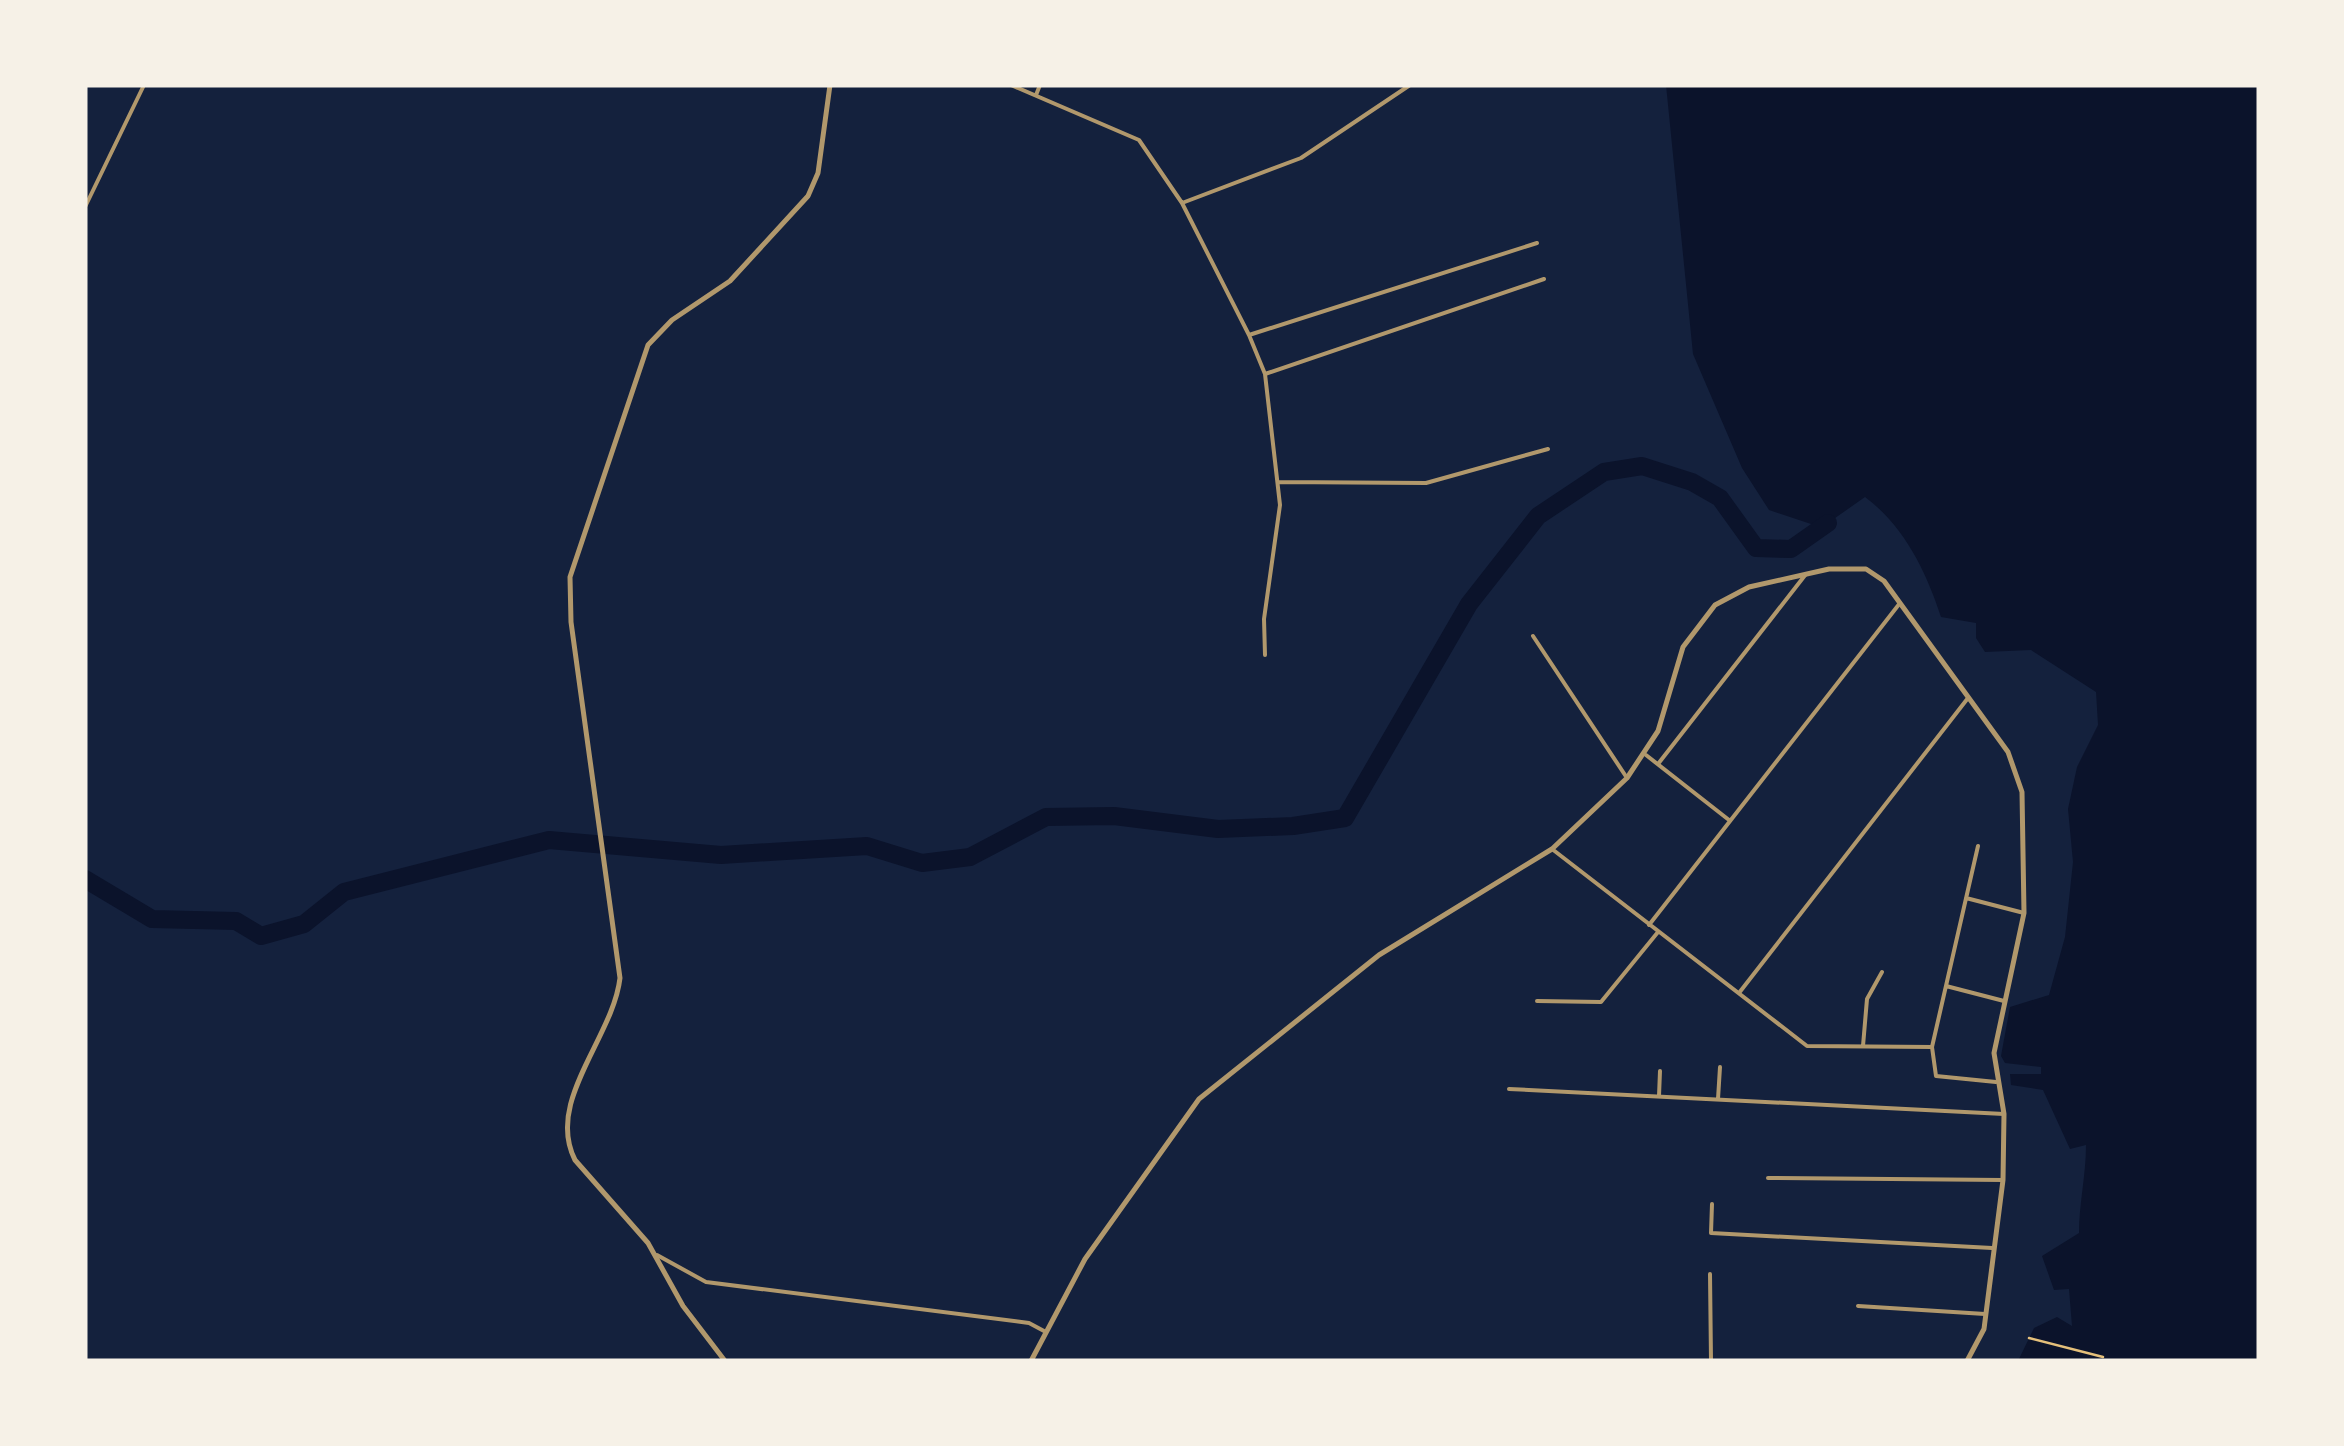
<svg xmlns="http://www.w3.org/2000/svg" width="2344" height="1446" viewBox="0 0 2344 1446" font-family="'Alegreya Sans',sans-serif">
	<rect width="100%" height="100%" fill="#14213d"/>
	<path fill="#0b132b" d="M1666 85H2259V1361H2018L2034 1328 2057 1317 2072 1326 2069 1289 2054 1290 2042 1256 2079 1233C2079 1203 2086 1176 2086 1145L2070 1149 2043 1090 2011 1085 2010 1074H2041V1067L2005 1063 2001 1056 2010 1007 2049 995 2065 937 2073 862 2068 809 2077 767 2098 725 2096 692 2031 650 1985 652 1976 638V623L1941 617C1926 571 1904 526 1865 497L1828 523 1814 525 1769 510 1742 468 1693 354Z"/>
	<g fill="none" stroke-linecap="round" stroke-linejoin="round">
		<path stroke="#0b132b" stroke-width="18" d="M85 879 152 919 236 921 261 936 304 924 344 892 549 840 721 855 867 846 922 863 970 857 1046 817 1114 816 1218 829 1293 826 1345 818 1469 604 1538 516 1604 472 1642 466 1692 482 1720 498 1756 548 1791 549 1828 523"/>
		<path stroke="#e5c07b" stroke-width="2.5" d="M2029 1338 2103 1357"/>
		<path stroke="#b1986c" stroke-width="4" d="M1011 85 1139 140 1182 203 1249 335 1265 374 1280 505 1264 619 1265 655
			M1036 95 1040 85
			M1182 203 1301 158 1410 85
			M85 207 144 85
			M1249 335 1537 243
			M1265 374 1544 279
			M1278 482 1426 483 1548 449
			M1533 636 1627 778
			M1646 755 1729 820
			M1658 764 1806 574
			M1978 846 1932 1047 1936 1076 1996 1082
			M1552 849 1807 1046 1932 1047
			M1966 898 2024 913
			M1649 925 1900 603
			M1946 986 2004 1001
			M1739 993 1968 698
			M1537 1001 1601 1002 1658 932
			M1863 1046 1867 999 1882 972
			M1509 1089 2004 1114
			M1659 1096 1660 1071
			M1718 1099 1720 1067
			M1768 1178 2003 1180
			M1712 1204 1711 1233 1992 1248
			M657 1255 706 1282 1029 1323 1044 1331
			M1710 1274 1711 1361
			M1858 1306 1985 1314"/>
		<path stroke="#b1986c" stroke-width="5" d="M725 1361 683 1306 648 1243 575 1160C545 1101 613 1038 620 978L571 622 570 577 648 345 672 320 730 281 808 196 818 173 830 85
			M1031 1361 1085 1259 1199 1099 1379 955 1552 849 1627 778 1658 731 1683 647 1715 605 1749 587 1829 569H1866L1884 581 2008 752 2022 792 2024 913 1994 1053 2004 1114 2003 1180 1984 1329 1967 1361"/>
	</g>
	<rect width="2344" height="1446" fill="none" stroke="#f6f1e7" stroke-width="175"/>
</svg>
